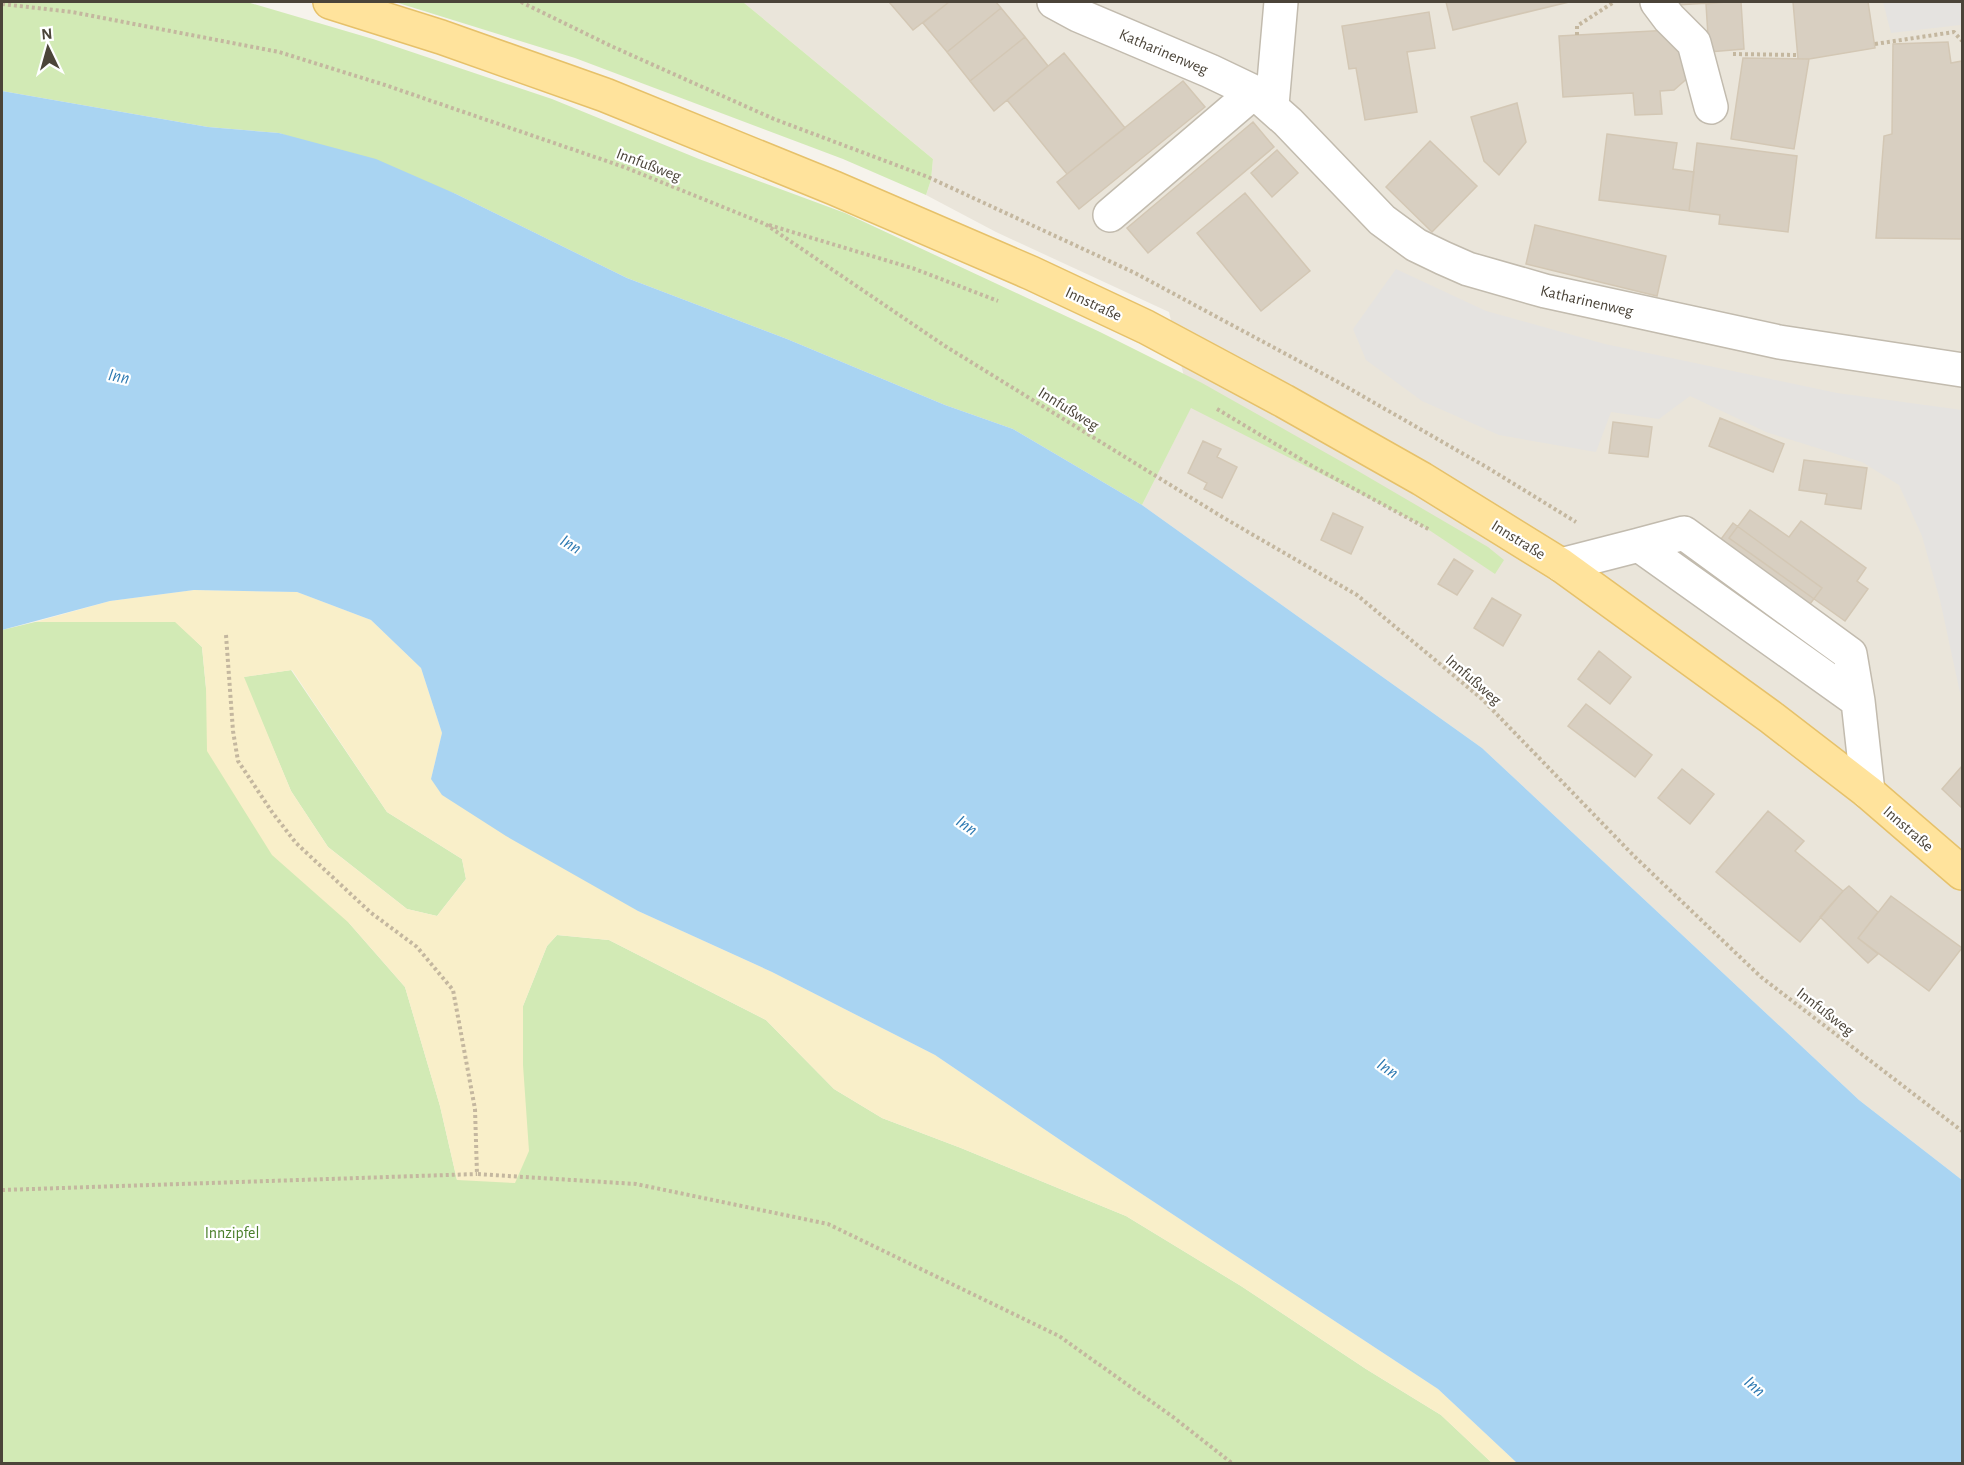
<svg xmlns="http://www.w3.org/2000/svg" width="1964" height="1465" viewBox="0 0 1964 1465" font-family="'Alegreya Sans',sans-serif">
	<rect width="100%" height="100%" fill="#f6f3ec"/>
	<path fill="#eae5da" d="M743 2H1962V1180L1859 1100 1482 748 1142 505 1191 407 1169 312 996 232 926 195 931 180 933 159Z"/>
	<path fill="#d2eab5" d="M2 2H247L373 39 552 99 699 159 845 213 1100 332 1202 383 1358 471 1488 547 1504 560 1495 574 1420 524 1191 408 1142 505 1013 429 945 405 787 339 627 278 456 194 279 133 208 127 2 91Z
		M395 2H743L933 159 931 180 926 195 843 159 575 58Z
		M126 621 176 622 202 647 206 688 349 923 405 987 440 1106 457 1180 523 1065V1006L547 946 557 935 609 940 766 1020 834 1089 882 1118 961 1148 1126 1216 1241 1286 1366 1369 1441 1415 1492 1463H2V630L35 622Z
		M291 670 387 812 462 859 466 879 437 916 407 909 328 847 291 791 243 677Z"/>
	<path fill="#f9efc9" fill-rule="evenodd" d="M194 590 297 592 371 620 421 668 442 733 431 779 638 911 772 972 935 1055 1072 1148 1438 1389 1517 1463H1492L1441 1415 1366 1369 1241 1286 1126 1216 961 1148 882 1118 834 1089 766 1020 609 940 557 935 547 946 523 1006V1065L529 1151 515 1183 457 1180 440 1106 405 987 349 923 272 855 207 751 206 688 202 647 175 622H35L110 601ZM292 670 387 812 462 859 466 879 437 916 407 909 328 847 291 791 244 677Z"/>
	<path fill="#e5e3e0" d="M1883 2H1962V28L1960 25 1891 33Z
		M1396 269 1486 311 1605 344 1837 393 1962 410V702L1940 600 1922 536 1899 485 1862 462 1766 432 1690 396 1659 419 1611 412 1596 452 1499 435 1422 401 1366 360 1353 329Z"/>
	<path fill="#a9d4f2" d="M2 91 208 127 279 133 376 159 456 194 627 278 787 339 945 405 1013 429 1142 505 1482 748 1859 1100 1962 1180V1463H1517L1438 1389 1072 1148 935 1055 772 972 638 911 506 836 442 795 431 779 442 733 421 668 371 620 297 592 194 590 110 601 2 630Z"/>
	<path fill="#d8cfc1" stroke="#d3c7b4" stroke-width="1.5" d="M889 2H949L913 30Z
		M949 2H996L1001 8 947 52 923 23Z
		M1446 2H1569L1453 30Z
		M1677 2H1726L1677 5Z
		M1726 2H1741L1744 49 1709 52 1706 4Z
		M1793 2H1868L1875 48 1809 59H1798Z
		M1001 8 1025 37 970 81 947 52Z
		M1429 12 1435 48 1407 52 1417 112 1365 120 1356 68 1349 69 1342 26Z
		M1671 30 1691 75 1674 90 1660 91 1662 114 1635 115 1633 93 1563 97 1559 36Z
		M1025 37 1048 66 994 111 970 81Z
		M1948 42 1951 63 1962 61V239L1876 238 1884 136 1892 134 1893 44Z
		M1064 53 1125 128 1067 174 1007 100Z
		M1743 58 1809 59 1794 149 1731 139Z
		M1183 81 1205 107 1079 209 1057 182Z
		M1517 103 1526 142 1499 175 1484 161 1471 117Z
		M1253 122 1274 147 1148 253 1127 228Z
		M1607 134 1677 143 1673 169 1694 172 1689 211 1599 200Z
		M1430 141 1477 186 1432 232 1386 187Z
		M1697 143 1797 156 1788 232 1719 224 1720 215 1689 211Z
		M1277 150 1298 173 1272 197 1251 173Z
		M1245 193 1310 271 1261 311 1197 233Z
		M1535 225 1666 256 1657 296 1526 264Z
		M1720 418 1784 444 1773 472 1709 446Z
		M1613 422 1652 427 1648 457 1609 453Z
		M1203 441 1221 449 1217 457 1237 467 1222 498 1204 489 1207 483 1188 473Z
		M1804 460 1867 468 1861 509 1825 504 1827 494 1799 490Z
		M1750 510 1789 537 1801 521 1866 568 1857 581 1868 589 1845 621 1729 538Z
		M1333 513 1363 527 1351 554 1321 540Z
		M1733 523 1822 588 1772 655 1683 590Z
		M1454 559 1473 571 1457 595 1438 584Z
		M1492 598 1521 615 1503 646 1474 628Z
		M1599 651 1631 677 1610 704 1578 679Z
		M1586 704 1652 755 1635 777 1568 726Z
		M1962 766V808L1942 789Z
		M1682 769 1714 794 1690 824 1658 798Z
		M1768 811 1804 841 1795 851 1843 891 1800 942 1716 872Z
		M1849 886 1878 912 1858 938 1878 954 1868 963 1820 917 1843 891Z
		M1891 896 1962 948 1929 991 1858 938Z"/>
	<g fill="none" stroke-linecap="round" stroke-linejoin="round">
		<defs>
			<path id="minor" d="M1054 2 1078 15 1210 71 1254 92 1288 122 1382 220 1416 245 1443 258 1468 269 1545 291 1779 342 1962 370
				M1657 2 1669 18 1694 43 1711 107
				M1272 105 1281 2
				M1110 215 1254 92
				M1639 545 1684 533 1850 654 1858 701
				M1561 565 1639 545 1858 701 1868 792"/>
			<path id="major" d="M330 2 441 37 605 95 834 188 1031 273 1146 327 1284 401 1422 479 1561 565 1772 718 1868 792 1962 873"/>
		</defs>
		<use href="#minor" stroke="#c2bbae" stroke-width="36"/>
		<use href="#major" stroke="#e6c16a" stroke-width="36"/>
		<path stroke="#c4b79f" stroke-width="4" stroke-dasharray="3 3" stroke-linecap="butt" d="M521 2 611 46 774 119 928 177 1135 273 1338 382 1488 468 1576 522
			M2 4 72 12 279 52 385 85 624 167 765 224 945 346 1224 518 1357 595 1482 699 1634 856 1761 977 1962 1131
			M1577 35V26L1614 2
			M1875 44 1954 32 1962 41
			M1733 54 1798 55
			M769 225 915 269 998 301
			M1217 409 1314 467 1430 530
			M226 635 233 731 238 761 272 812 296 843 370 912 417 947 453 990 475 1109 477 1174 636 1184 828 1224 1059 1336 1173 1417 1233 1464
			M2 1190 477 1174"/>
		<use href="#minor" stroke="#fff" stroke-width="33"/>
		<use href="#major" stroke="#ffe39c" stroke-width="33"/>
	</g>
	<g text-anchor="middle" stroke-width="4.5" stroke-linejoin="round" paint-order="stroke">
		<g font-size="16" fill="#4b4439" stroke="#fff">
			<text transform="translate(1164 51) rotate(23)" y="6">Katharinenweg</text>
			<text transform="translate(649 164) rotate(21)" y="6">Innfußweg</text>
			<text transform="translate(1587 300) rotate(13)" y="6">Katharinenweg</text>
			<text transform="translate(1094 303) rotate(25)" y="6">Innstraße</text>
			<text transform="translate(1069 408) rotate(32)" y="6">Innfußweg</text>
			<text transform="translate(1519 539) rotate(32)" y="6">Innstraße</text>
			<text transform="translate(1474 679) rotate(41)" y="6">Innfußweg</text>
			<text transform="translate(1909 828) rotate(41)" y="6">Innstraße</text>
			<text transform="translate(1826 1011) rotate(38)" y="6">Innfußweg</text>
		</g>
		<g font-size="16" fill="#4a7f2a" stroke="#fff">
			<text x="232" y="1238">Innzipfel</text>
		</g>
		<g font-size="18" font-style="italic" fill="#2e7ab2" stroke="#fff">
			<text transform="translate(119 376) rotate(12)" y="6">Inn</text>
			<text transform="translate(571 544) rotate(31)" y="6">Inn</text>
			<text transform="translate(967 825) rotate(35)" y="6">Inn</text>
			<text transform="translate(1388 1068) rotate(35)" y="6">Inn</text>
			<text transform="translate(1755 1386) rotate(41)" y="6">Inn</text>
		</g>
	</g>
	<rect width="1964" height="1465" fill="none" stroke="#4b4439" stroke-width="6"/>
	<g transform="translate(48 48) rotate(355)" stroke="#ffffff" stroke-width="4.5" paint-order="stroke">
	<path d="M0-4.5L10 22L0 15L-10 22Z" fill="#4b4439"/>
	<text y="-9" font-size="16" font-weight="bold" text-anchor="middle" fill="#4b4439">N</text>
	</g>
</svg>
